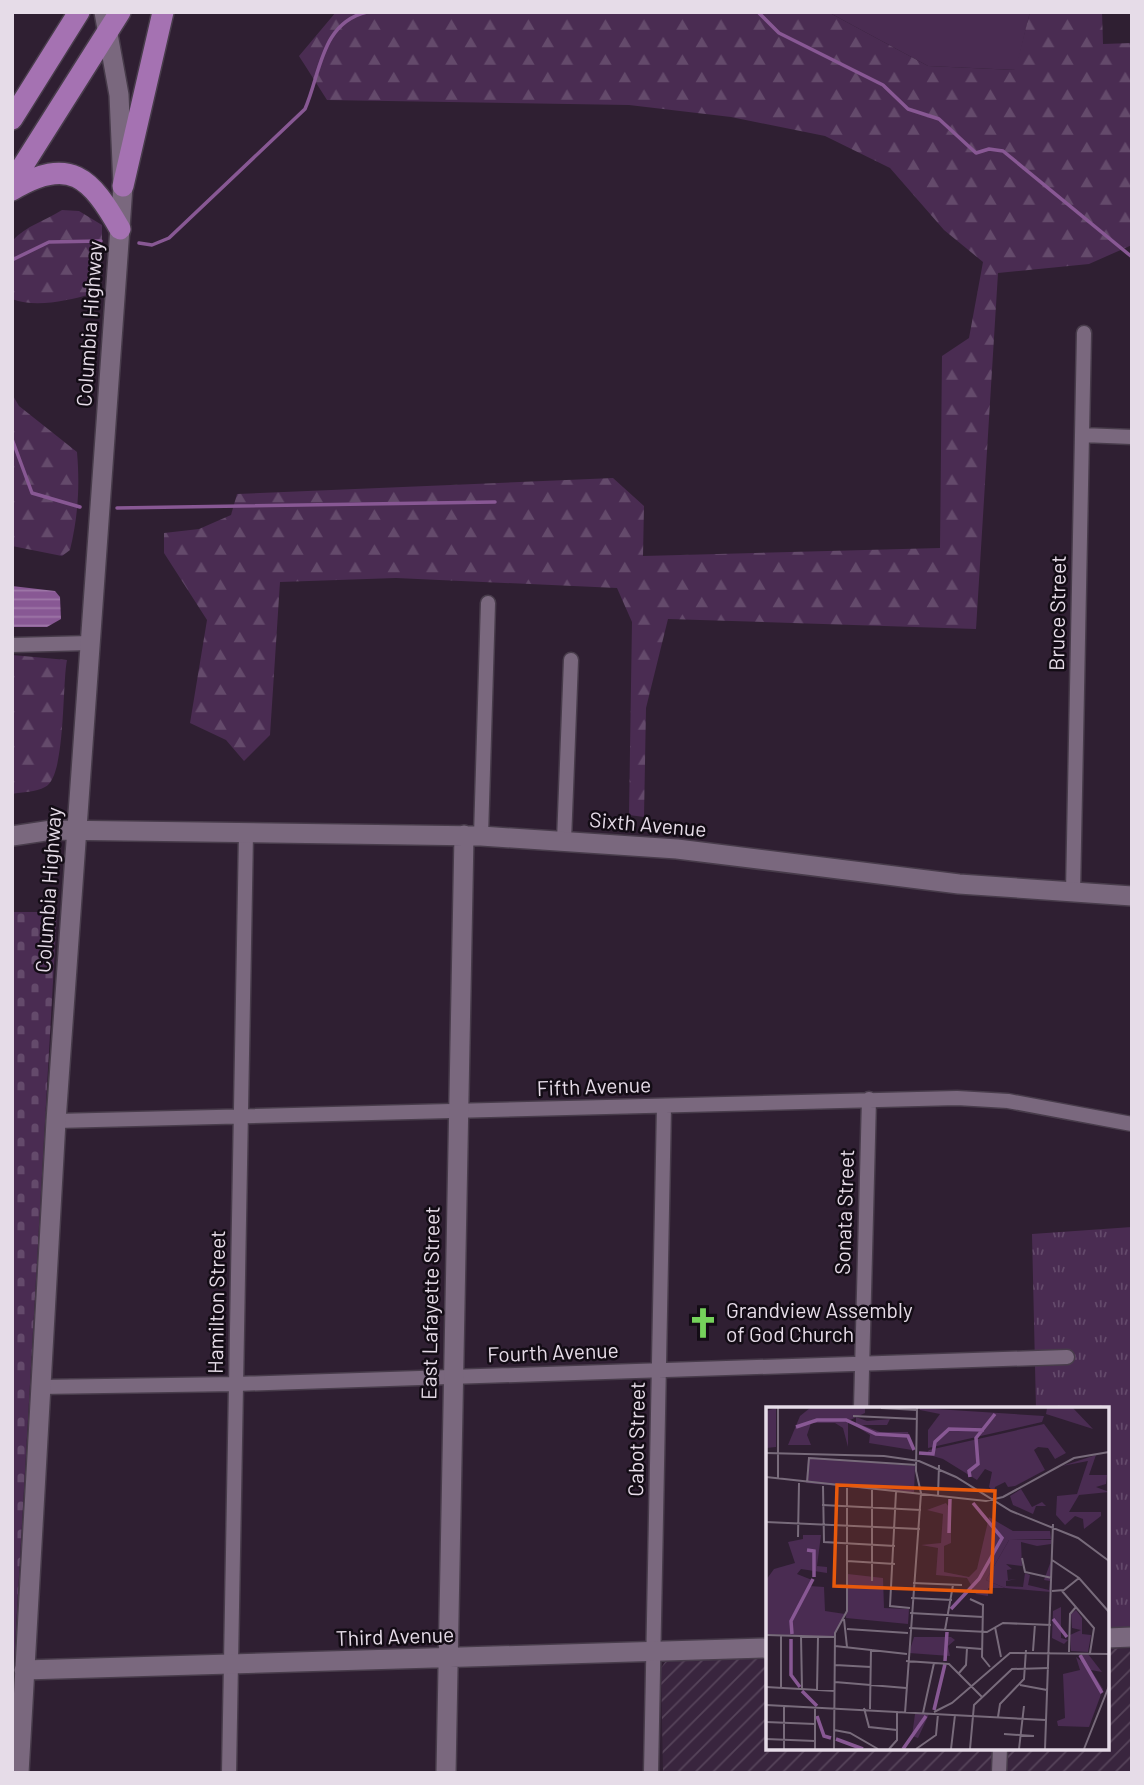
<svg xmlns="http://www.w3.org/2000/svg" width="1144" height="1785" viewBox="0 0 1144 1785" font-family="Barlow,sans-serif">
	<defs>
		<pattern id="industrial-furrows" width="10" height="10" patternUnits="userSpaceOnUse" patternTransform="scale(1.75)"><rect width="10" height="10" fill="#39253e"/><path d="M-1 1l2-2M0 10L10 0M9 11l2-2" fill="none" stroke="#56445a"/></pattern>
		<pattern id="forest-firs" width="22" height="20" patternUnits="userSpaceOnUse" patternTransform="scale(1.75)"><rect width="22" height="20" fill="#4a2c52"/><path d="M5 1l3.5 6h-7zM16 11l3.5 6h-7z" fill="#644a6b"/></pattern>
		<pattern id="cemetery-stones" width="16" height="16" patternUnits="userSpaceOnUse" patternTransform="scale(1.75)"><rect width="16" height="16" fill="#4a2c52"/><path d="M2 7V4a2 2 0 0 1 4 0v3zM10 15v-3a2 2 0 0 1 4 0v3z" fill="#644a6b"/></pattern>
		<pattern id="park-tufts" width="24" height="20" patternUnits="userSpaceOnUse" patternTransform="scale(1.75)"><rect width="24" height="20" fill="#4a2c52"/><path d="M3 7l-1-3M5 7V3M7 7l1-3M15 17l-1-3M17 17v-4M19 17l1-3" fill="none" stroke="#644a6b"/></pattern>
		<pattern id="water-rules" width="6" height="5" patternUnits="userSpaceOnUse" patternTransform="scale(1.75)"><rect width="6" height="5" fill="#885894"/><path d="M0 2.5h6" fill="none" stroke="#9e77a8"/></pattern>
	</defs>
	<rect width="100%" height="100%" fill="#2f1f32"/>
	<path fill="url(#industrial-furrows)" d="M1132 1648V1773H663L661 1668 667 1659 768 1657V1748H1107V1649Z"/>
	<path fill="#4a2c52" d="M828 12H1030L1016 70 928 66Z"/>
	<path fill="url(#forest-firs)" d="M336 12H828L928 66 1015 70 1030 12H1102L1103 44 1132 43V245L1089 264 998 273 976 629 668 619 646 708 644 817 629 815 632 622 617 588 396 578 280 582 270 735 244 761 226 740 190 723 207 620 164 553V533L199 529 231 515 237 494 613 478 644 506 643 556 940 548 942 356 969 338 983 262 944 230 890 168 825 136 731 117 629 105 327 100 299 56Z
		M62 210 79 211 102 225V262L91 294C67 301 35 308 12 299V241C27 225 45 221 62 210Z
		M12 394 19 406 77 452C80 486 78 517 70 550L62 556 12 546Z
		M12 655 67 660C62 684 66 778 45 787 36 792 22 792 12 794Z"/>
	<path fill="url(#cemetery-stones)" d="M12 912H57L12 1698Z"/>
	<path fill="url(#park-tufts)" d="M1132 1227V1629H1107V1409H1036L1032 1234Z"/>
	<path fill="url(#water-rules)" d="M12 586 55 591 60 597 61 619 47 627H12Z"/>
	<g fill="none" stroke-linecap="round" stroke-linejoin="round">
		<path stroke="#885894" stroke-width="3.5" d="M758 12 779 33 883 85 908 109 939 119 976 153 989 149 1003 151 1132 257
			M139 243 152 245 169 238 305 109C321 72 321 23 367 12
			M12 260 49 242 101 241
			M12 439 32 493 80 507
			M117 508 495 502"/>
		<defs>
			<path id="street" d="M1082 435 1132 437
				M12 645 90 643
				M481 836 488 603
				M564 841 571 660
				M1073 893 1084 333
				M56 1121 957 1098 1008 1101 1132 1124
				M39 1387 236 1384 1067 1357
				M861 1409 869 1099
				M229 1773 246 833
				M651 1773 664 1106
				M999 1773 1000 1748"/>
			<path id="secondary" d="M12 836 52 830 481 836 677 849 959 884 1132 896
				M1107 1638 1132 1637
				M24 1670 768 1648
				M19 1773 56 1121 123 186 119 95 104 12
				M446 1773 464 835"/>
			<path id="primary" d="M12 119 79 12
				M12 183 120 12
				M123 186 163 12
				M12 190C70 155 91 178 120 229"/>
		</defs>
		<use href="#street" stroke="#483c4b" stroke-width="17"/>
		<use href="#secondary" stroke="#483c4b" stroke-width="22"/>
		<use href="#primary" stroke="#483c4b" stroke-width="24"/>
		<use href="#street" stroke="#7a687e" stroke-width="14"/>
		<use href="#secondary" stroke="#7a687e" stroke-width="19"/>
		<use href="#primary" stroke="#a572b2" stroke-width="21"/>
	</g>
	<defs>
		<symbol id="church-bare" viewBox="-9 -9 18 18"><path d="M-1.2-6h2.4v3.5h3.3v2.4h-3.3V6h-2.4V-.1h-3.3v-2.4h3.3Z" fill="#75d25b" stroke="#130c15" stroke-width="2.5" paint-order="stroke"/></symbol>
	</defs>
	<g fill-rule="evenodd">
		<use href="#church-bare" x="681" y="1301" width="44" height="44"/>
	</g>
	<g text-anchor="middle" stroke-width="5" stroke-linejoin="round" paint-order="stroke">
		<g font-size="21" fill="#e6dce8" stroke="#130c15">
			<text transform="translate(90 324) rotate(-86)" y="7">Columbia Highway</text>
			<text transform="translate(1058 613) rotate(-89)" y="7">Bruce Street</text>
			<text transform="translate(648 825) rotate(5)" y="7">Sixth Avenue</text>
			<text transform="translate(49 890) rotate(-86)" y="7">Columbia Highway</text>
			<text transform="translate(594 1087) rotate(-2)" y="7">Fifth Avenue</text>
			<text transform="translate(845 1212) rotate(-88)" y="7">Sonata Street</text>
			<text transform="translate(217 1302) rotate(-89)" y="7">Hamilton Street</text>
			<text transform="translate(431 1303) rotate(-89)" y="7">East Lafayette Street</text>
			<text transform="translate(553 1353) rotate(-2)" y="7">Fourth Avenue</text>
			<text transform="translate(637 1439) rotate(-89)" y="7">Cabot Street</text>
			<text transform="translate(395 1637) rotate(-2)" y="7">Third Avenue</text>
		</g>
		<g font-size="21" fill="#e6dce8" stroke="#130c15" text-anchor="start">
			<text x="726" y="1318">Grandview Assembly<tspan x="726" dy="24">of God Church</tspan></text>
		</g>
	</g>
	<g transform="translate(766 1407)">
		<rect width="343" height="343" fill="#2f1f32"/>
		<path d="M243 133H286L285 137 271 139 255 135 256 159 240 157 246 162 241 163 242 173 251 172 240 174V179L257 180 259 166 264 168 262 178 283 183 284 174 278 173 285 154V185L239 181 220 173Z" fill="#4a2c52"/>
		<path d="M10 1V40L0 41V4ZM44 1H99V6L82 14V40L77 21 69 16H45L41 28 45 38H22L34 9ZM281 1H307L327 22 280 7ZM154 3V1L278 9 276 15 162 41V23L174 7ZM90 10 101 14 124 12 121 18H96L114 25H142L146 43 103 36 104 28 90 19ZM278 17 300 46 289 52 282 41 272 40 268 43 279 63 249 79 242 80 239 75 229 80 228 86 223 80 226 65 219 62 211 73 177 52 160 47 163 43ZM330 48 323 68H341L340 77 330 80 343 85 313 88 303 105H335V109L318 122 317 112 309 109 299 118 290 108 291 89 311 87 322 54 296 59ZM255 82 266 100 276 95 280 99H270L267 107 247 98 244 89ZM180 96 185 103V136L178 139V165L203 170 211 162 223 110 247 124H284L285 132 243 133 220 173 239 181H222V189L210 187 201 171 170 168 172 141 155 138 175 136 177 107 161 103ZM37 128H55L51 159 61 160V166L35 162 31 167 46 173 44 179 58 180 59 204 79 207 68 230 0 227V173L8 162 29 156 22 135 37 132ZM295 200V231L302 233 298 237 286 231 287 204ZM310 203 316 211V227L325 228 322 245 305 244 304 228 315 223 306 221 305 207ZM148 230H185L189 233 182 239 184 249 143 246ZM322 247 336 265 325 263 337 282 323 320 292 319 291 314 299 311 297 267 314 263 310 250 315 254 313 248Z" fill="#4a2c52"/>
		<path d="M42 50 149 59 148 86 40 76Z" fill="#4a2c52"/>
		<path d="M82 167 117 171 118 201 143 202 142 217 80 211ZM149 307H163L152 331 146 329Z" fill="#4a2c52"/>
		<path fill="none" stroke="#885894" stroke-width="3.5" d="M30 20 51 13H80L110 27 142 29 148 43M153 46 167 47 169 35 183 22 218 23M204 70 203 64 212 57 210 31 229 7M183 126 184 92M41 143 48 144V170M185 202 213 172 236 131 207 96M287 212 301 230M26 227 25 214 47 172M25 232V268L34 280M314 248 336 286M179 254 181 225M36 284 51 299M168 303 179 257M51 309 58 329 65 331M70 332 97 342M137 342 160 309"/>
		<path fill="none" stroke="#786b7b" stroke-width="2" d="M115 1 151 3M87 9 151 12M0 46 118 49 153 54 190 70 245 104 312 131 343 154M0 70 220 94 237 90 308 51 343 45M12 71V1M41 76 43 51 151 58M57 79 58 135 129 139M130 85 124 199 144 201M172 89 173 58M56 98 155 103M0 115 154 122M32 130 33 76M256 151 259 165 286 171M286 153 313 171 343 205M81 154 129 157M106 174V83M147 176 196 178M286 184 298 183 313 171M296 184 328 221 324 246M145 191 186 193M204 192 217 198 216 250 224 260M144 206 217 210M78 212 81 240M229 220 235 250M143 221 221 225 237 216 285 218M81 222 142 226M179 223 187 178M0 228 69 230M35 229 36 282M69 239 141 247M190 240 216 242M267 244 269 217M303 245 304 207 310 200M140 254 183 257 216 290M69 258 105 260M193 266 200 258 201 241M69 275 140 281M254 278 281 283M0 280 69 284M15 281V229M51 283 52 230M0 298 280 313M98 301 103 320 131 323M104 302 105 242M168 305 186 296 244 246 343 247M139 306 155 86 150 64 151 1M157 306 168 256M232 310 234 297 258 272 260 243M0 315 49 317M68 323 84 326 112 342M238 327 268 329M0 332 49 334M18 342V299M49 342V300M68 342 69 226 81 204V81M123 342 131 333V304M150 342 170 328 172 307M185 342 189 308M204 342 208 298 246 262 283 261M253 342 258 299M279 342 287 117M318 342 343 279"/>
		<path fill="#e8590c" fill-opacity="0.15" stroke="#e8590c" stroke-width="3.5" d="M71 78 229 84 225 185 68 179Z"/>
		<rect width="343" height="343" fill="none" stroke="#e6dce8" stroke-width="3.5"/>
	</g>
	<rect width="1144" height="1785" fill="none" stroke="#e6dce8" stroke-width="28"/>
</svg>
